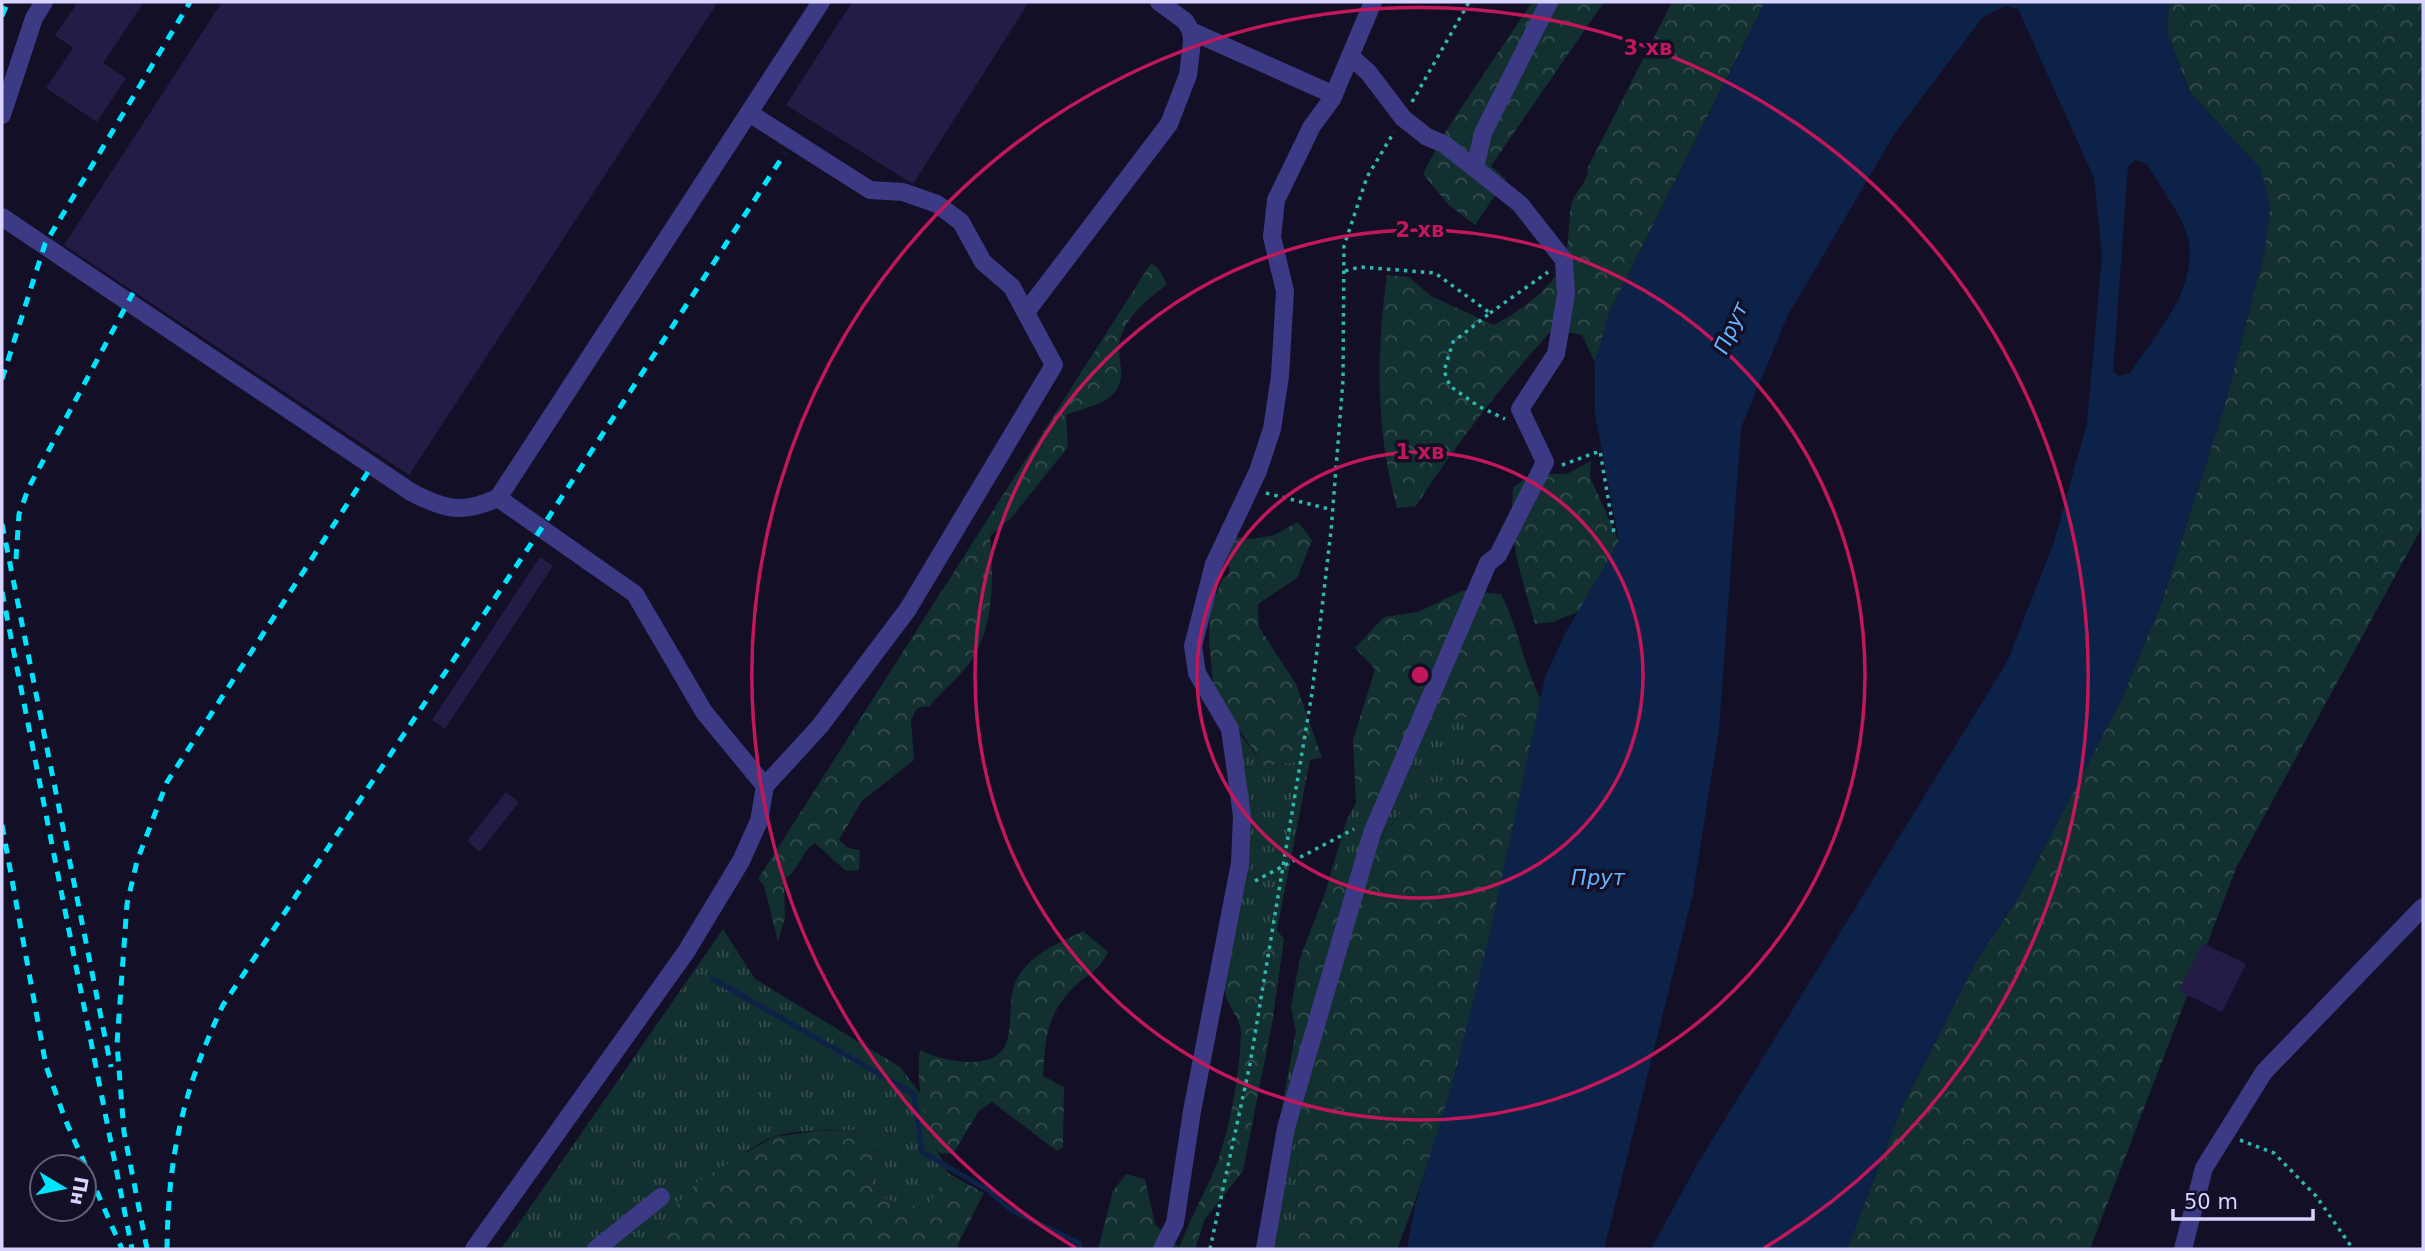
<svg xmlns="http://www.w3.org/2000/svg" width="2425" height="1251" viewBox="0 0 2425 1251" font-family="'DejaVu Sans',sans-serif">
	<defs>
		<pattern id="grass-tufts" width="24" height="20" patternUnits="userSpaceOnUse" patternTransform="scale(1.75)"><rect width="24" height="20" fill="#12302f"/><path d="M3 7l-1-3M5 7V3M7 7l1-3M15 17l-1-3M17 17v-4M19 17l1-3" fill="none" stroke="#344d4e"/></pattern>
		<pattern id="forest-crowns" width="20" height="18" patternUnits="userSpaceOnUse" patternTransform="scale(1.75)"><rect width="20" height="18" fill="#12302f"/><path d="M2 6a3 3 0 1 1 6 0M12 15a3 3 0 1 1 6 0" fill="none" stroke="#344d4e"/></pattern>
	</defs>
	<rect width="100%" height="100%" fill="#130f26"/>
	<path fill="url(#grass-tufts)" d="M1476 713 1467 763 1406 806 1371 850 1324 896 1347 819 1356 803 1388 799 1417 733Z
		M1240 734 1264 766 1310 760 1277 930 1284 939 1244 958 1224 973 1243 770Z
		M723 929 755 979 900 1067 922 1096 928 1131 948 1173 927 1208 887 1200 872 1184 875 1144 866 1130C837 1131 804 1128 775 1136 748 1144 684 1204 659 1225L658 1249H501Z
		M1296 1031 1305 1077 1296 1155 1299 1249H1256Z"/>
	<path fill="url(#forest-crowns)" d="M1532 2H1604L1491 166 1506 179 1475 225 1448 204 1423 174 1445 132Z
		M1672 2H1765L1610 311 1595 363 1582 335 1553 329C1502 385 1457 442 1416 506L1397 508C1376 434 1376 351 1387 275L1409 277 1431 296 1494 325C1520 310 1554 289 1564 259 1570 243 1568 223 1571 206 1574 190 1588 185 1588 167Z
		M2169 2H2423V525L2237 866 2090 1249H1847L1900 1111 1976 962 2019 896 2121 700 2162 601 2224 407 2264 253 2270 207 2260 169 2190 93 2167 33Z
		M1151 263 1158 268 1167 284C1147 300 1119 321 1119 349 1119 363 1126 379 1115 392 1103 406 1082 408 1066 415L1068 447 1012 517 990 536C994 574 994 624 973 658 962 676 943 689 930 706L917 708 911 720 914 760 862 801 839 840 848 848 860 850 859 870 846 871 815 843C804 848 798 871 784 880L785 917 778 942 764 886 758 879Z
		M1591 461 1590 477 1619 541 1580 611 1553 622 1535 624C1520 572 1509 544 1513 488L1531 474H1567Z
		M1298 522 1312 540 1297 578 1258 604 1259 627 1296 684 1322 758 1264 766 1214 693 1209 641 1210 609 1223 578 1230 573 1225 549 1232 537 1252 539 1274 535Z
		M1462 591 1501 594C1519 630 1523 664 1541 700 1500 884 1467 1073 1397 1249H1299L1296 1155 1305 1077 1291 1007 1300 958 1324 896 1371 850 1406 806 1467 763 1475 714 1417 733 1388 799 1356 803 1353 740 1375 669 1355 648 1384 617 1418 612Z
		M1083 931 1108 952C1098 974 1085 974 1071 990 1045 1019 1046 1039 1043 1076L1064 1087 1063 1147 1057 1151 992 1102 979 1111 953 1154 940 1153C924 1134 915 1075 920 1050 941 1061 998 1074 1007 1041 1013 1021 1007 995 1018 977 1033 952 1058 944 1083 931Z
		M1284 939 1273 1018 1243 1171 1205 1219 1195 1249H1098L1113 1191 1126 1174 1145 1179 1155 1224 1179 1248C1188 1224 1199 1203 1210 1180 1228 1142 1240 1075 1241 1033 1241 1014 1219 1001 1224 973L1244 958Z
		M867 1130 875 1144 872 1184 887 1200 927 1208 948 1173 984 1193 957 1246 960 1249H658L659 1225 697 1182 773 1137 815 1131Z"/>
	<path fill="#0c2248" fill-rule="evenodd" d="M1765 2H2169L2167 33 2190 93 2261 169 2270 207 2264 253 2224 407 2162 601 2121 700 2019 896 1976 962 1900 1111 1847 1249H1651L1698 1163 2007 662 2054 542 2087 423 2102 256 2094 178 2018 9 2005 6 1983 17 1895 133 1787 317 1741 428 1719 729 1693 893 1604 1249H1407L1415 1205 1455 1074 1489 938 1545 677 1565 634 1619 541 1595 414V363L1610 311ZM2136 160 2147 164C2158 184 2173 203 2183 224 2208 278 2158 331 2130 373L2119 376 2113 372 2128 166Z"/>
	<g fill="none" stroke-linecap="round" stroke-linejoin="round">
		<path stroke="#0c2248" stroke-width="5" d="M713 979 914 1094 922 1152 988 1190 1009 1209 1079 1243 1080 1249"/>
	</g>
	<path fill="#241b47" d="M78 2H144L103 63 126 78 97 122 46 88 73 48 55 35Z
		M222 2H718L409 475 64 245Z
		M852 2H1029L913 184 786 105Z
		M540 557 553 566 445 729 432 720Z
		M506 792 519 802 480 852 467 841Z
		M2203 943 2246 964 2222 1012 2179 991Z"/>
	<g fill="none" stroke-linecap="round" stroke-linejoin="round">
		<path stroke="#2fb8b0" stroke-width="3.5" stroke-dasharray="3.5 5" stroke-linecap="butt" d="M1412 102 1469 2
			M1345 271 1360 267 1435 273 1490 313 1453 342 1444 371 1450 386 1478 406 1505 419
			M1490 313 1548 272
			M1562 465 1600 451 1614 533
			M1266 493 1333 510
			M1255 881 1354 829
			M2240 1140 2274 1153 2316 1196 2353 1249
			M1210 1249 1250 1064 1312 693 1331 531 1343 380 1344 246 1367 177 1394 132"/>
		<path stroke="#3d3a85" stroke-width="18" d="M1191 31 1334 95
			M2 115 34 18 44 2
			M1475 168 1483 133 1549 2
			M2 217 411 492C445 510 462 514 498 498L821 2
			M1026 312 1169 124 1188 75 1192 42 1191 31 1185 21 1159 2
			M498 498 635 594 704 712 765 786
			M474 1249 686 952 741 861 759 821 765 786 820 726 908 609 1054 365 1012 287 983 262 961 222 937 204 903 192 870 190 749 113
			M596 1249 661 1197
			M1162 1249 1175 1223 1192 1111 1240 863 1242 816 1230 729 1197 673 1193 646 1214 564 1258 471 1272 429 1280 376 1285 291 1272 237 1276 200 1312 126 1332 99 1373 2
			M1265 1249 1286 1128 1372 833 1488 563 1498 555 1545 462 1520 409 1556 354 1566 295 1564 260 1520 204 1444 144 1427 137 1403 118 1368 72 1351 57
			M2183 1249 2204 1168 2264 1072 2423 907"/>
		<path stroke="#00e5ff" stroke-width="5" stroke-dasharray="10 9" stroke-linecap="butt" d="M2 16 8 2
			M2 379 45 244 190 2
			M2 524 111 1067
			M16 559 19 514 29 487 133 293
			M2 592 132 1249
			M2 825 46 1066 65 1119 122 1249
			M147 1249 124 1132 117 1044 127 904 137 861 167 782 368 472
			M167 1249C168 1156 183 1090 223 1005L541 529 785 153"/>
	</g>
	<g fill="none" stroke="#c2185b" stroke-width="3.5">
		<circle cx="1420" cy="675" r="223"/>
		<circle cx="1420" cy="675" r="445"/>
		<path d="M1076 1248A668 668 0 1 1 1764 1248"/>
	</g>
	<g text-anchor="middle" stroke-width="7" stroke-linejoin="round" paint-order="stroke">
		<g font-size="21" font-style="italic" fill="#62b6ff" stroke="#130f26">
			<text transform="translate(1731 328) rotate(-66)" y="7">Прут</text>
			<text x="1598" y="885">Прут</text>
		</g>
	</g>
	<circle cx="1420" cy="675" r="10" fill="#c2185b" stroke="#130f26" stroke-width="3.5"/>
	<g font-size="21" text-anchor="middle" font-weight="bold" fill="#c2185b" stroke="#130f26" stroke-width="7" stroke-linejoin="round" paint-order="stroke">
		<text x="1648" y="55">3 хв</text>
		<text x="1420" y="237">2 хв</text>
		<text x="1420" y="459">1 хв</text>
	</g>
	<rect width="2425" height="1251" fill="none" stroke="#d9d4ff" stroke-width="7"/>
	<g transform="translate(63 1188) rotate(100)"><circle r="33" fill="#130f26" stroke="#625e7d" stroke-width="2"/>
	<path d="M0-5L12 26L0 18L-12 26Z" fill="#00e5ff"/>
	<text y="-10" font-size="19" font-weight="bold" text-anchor="middle" fill="#d9d4ff">Пн</text>
	</g>
	<path d="M2173 1209v10h140v-10" fill="none" stroke="#d9d4ff" stroke-width="3.5"/>
	<text x="2184" y="1209" font-size="21" fill="#d9d4ff" stroke="#130f26" stroke-width="5" paint-order="stroke">50 m</text>
</svg>
